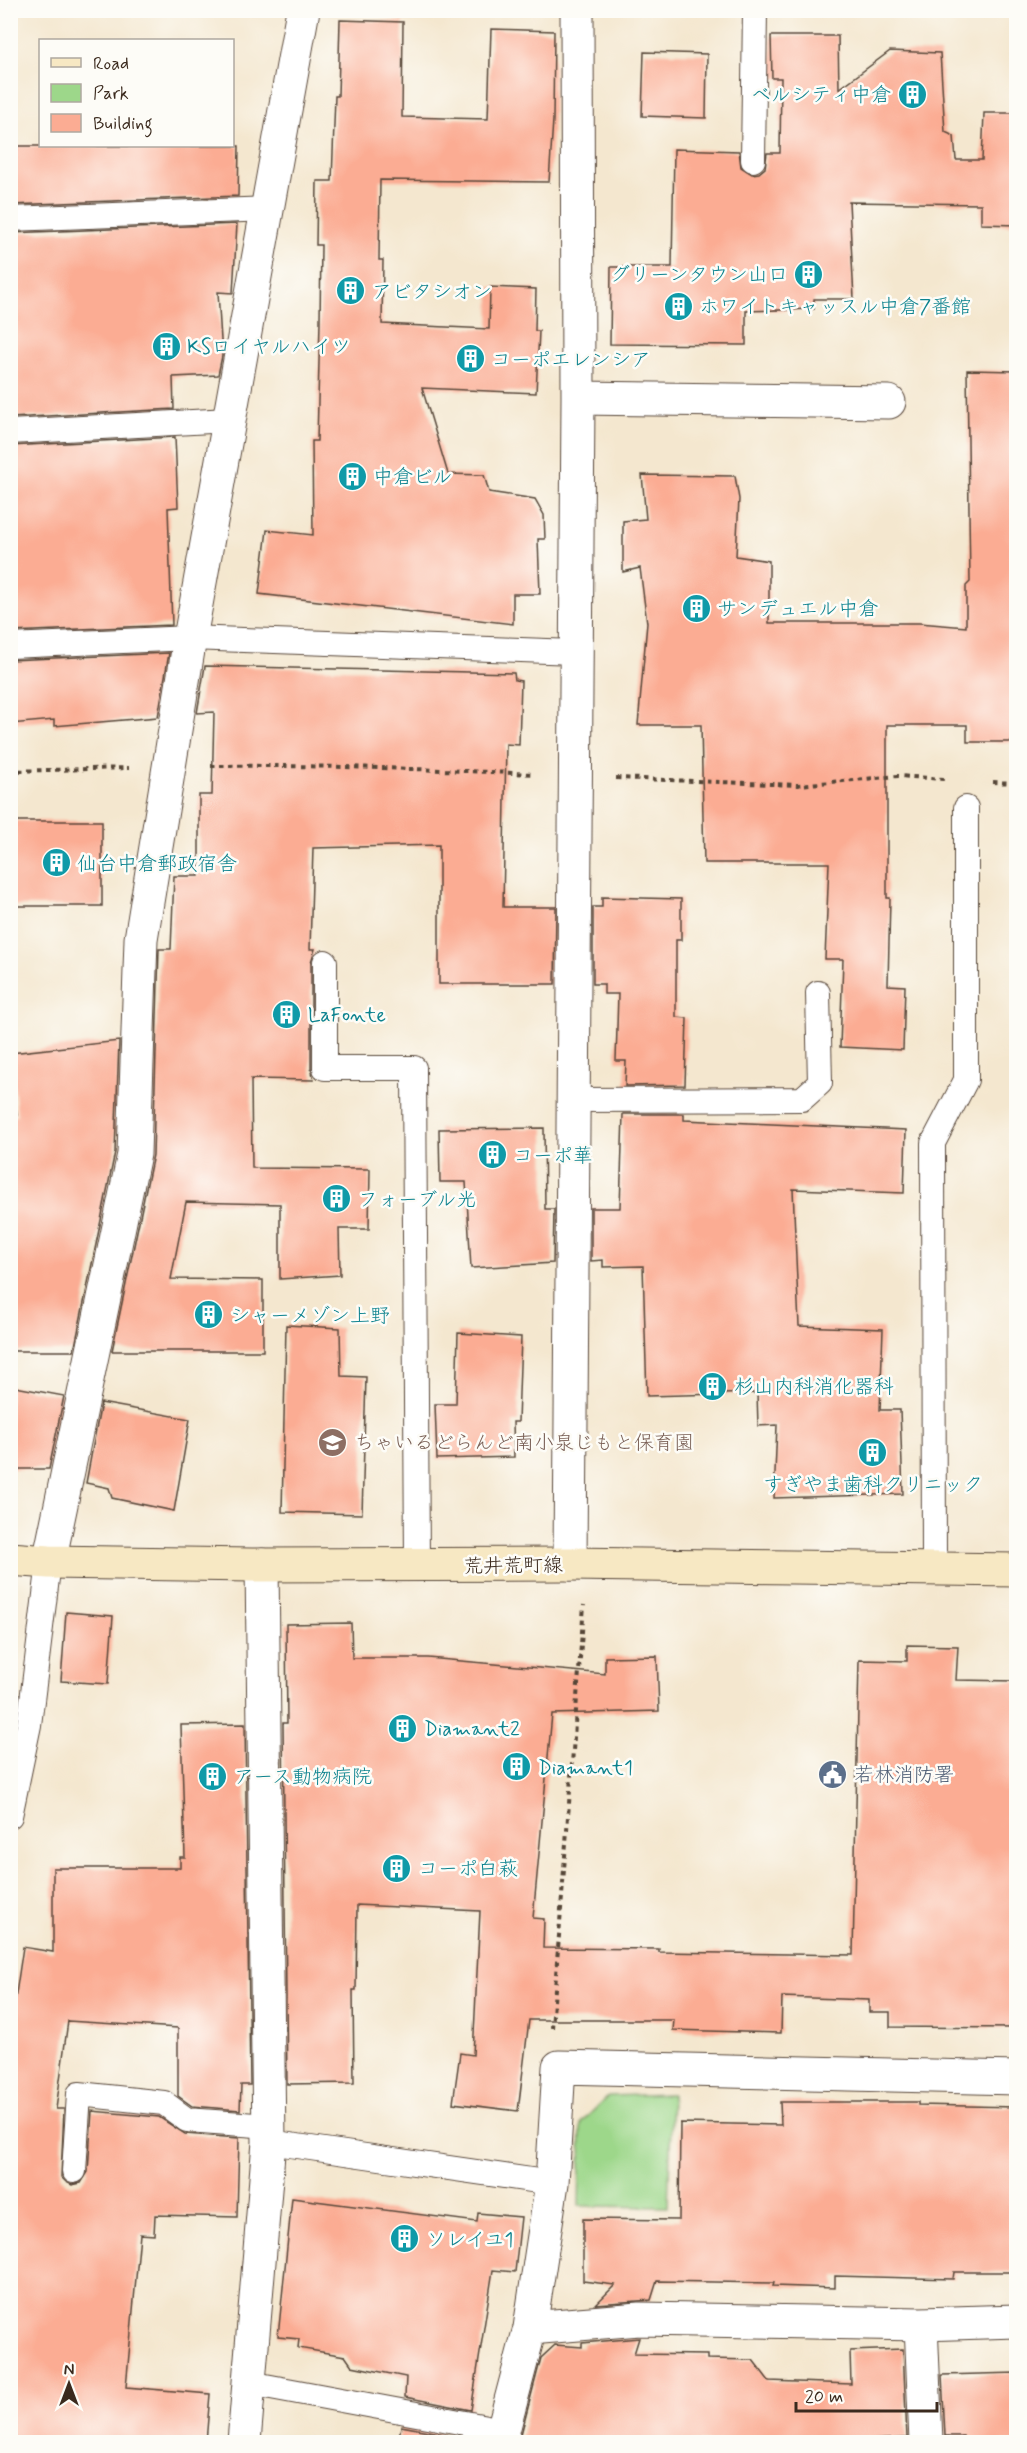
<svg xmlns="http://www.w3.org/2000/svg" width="1027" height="2453" viewBox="0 0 1027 2453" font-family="Mynerve,'Klee One',sans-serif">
	<rect width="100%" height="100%" fill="#fdfcf7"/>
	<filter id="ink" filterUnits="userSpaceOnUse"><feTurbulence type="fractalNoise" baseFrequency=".0167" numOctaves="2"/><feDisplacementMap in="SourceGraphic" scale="12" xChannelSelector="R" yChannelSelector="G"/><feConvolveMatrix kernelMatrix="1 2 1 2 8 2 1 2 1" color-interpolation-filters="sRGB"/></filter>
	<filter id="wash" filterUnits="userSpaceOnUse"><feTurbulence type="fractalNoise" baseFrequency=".008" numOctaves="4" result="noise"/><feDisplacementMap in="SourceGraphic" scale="24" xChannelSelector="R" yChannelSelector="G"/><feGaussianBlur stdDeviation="1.35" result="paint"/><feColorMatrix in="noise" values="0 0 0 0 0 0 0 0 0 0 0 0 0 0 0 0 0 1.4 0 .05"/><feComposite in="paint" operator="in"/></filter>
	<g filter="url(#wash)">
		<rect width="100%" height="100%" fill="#f4e7cf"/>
		<path fill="#9dd78a" stroke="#6c8054" stroke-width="1.5" d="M672 2094 668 2207 579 2206 581 2123 608 2096Z"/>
		<g id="blocks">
			<path fill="#fbac93" d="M340 20 403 22 402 117 488 119 491 29 554 31 553 120 549 182 380 180 379 260H383L382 324 489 329 490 287 536 289 535 331H539L536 393 422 388 448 474 484 475 489 492 535 499 544 515 545 539H538L540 594H513V624L259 594 267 530 313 535 312 441H317L320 322 321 245H316L317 181H332L335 96H338Z
				M771 36H838L839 89 890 51 940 53 945 132 954 136 956 160H982L984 113H1017V225L981 224V204L849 202 854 299H814V309L746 311V345L610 344 611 267H672L674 149 739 151 741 167 752 174 759 173 765 168 767 153H780L781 78H772Z
				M644 52 707 54 706 118 642 116Z
				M10 146H239L238 196 10 205Z
				M237 224 233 293 218 292 222 356 218 375 173 377 174 409 10 418V233Z
				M967 370 1017 371V742H967V725H887V898H890L888 985 905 986 903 1050 840 1047 843 959H825L829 863H704L701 725H638L647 623 640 568 623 572V521L646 519 642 475 735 476 739 499 736 556 769 561V623H919L966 627V586L970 582Z
				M175 437 178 507 168 508 172 625 10 632V446Z
				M169 653 158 717 54 726V720L10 724V660Z
				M205 666 514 673 515 680 521 681 519 745 506 744 503 907H556L555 984H439V845L313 848 310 949H315L311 962V1068L314 1080 251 1079 252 1168 370 1169 369 1229H339L340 1275 280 1279V1204L186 1202 171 1279 263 1280V1351H112L153 1155 159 949H171L174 876H199V795H212L214 712 197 713Z
				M10 821H102V906H10Z
				M602 897 681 899V940H676V1017L687 1018 685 1085 625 1086 626 1061H616L618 994H604V984H593V907H602Z
				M119 1041 115 1152 74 1351H10V1117L17 1116 11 1053Z
				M623 1114H684V1120L906 1130 904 1193 793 1189 799 1326 883 1329 880 1410H900L903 1494 774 1498 777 1425 758 1426 757 1393 647 1396 643 1266 603 1267V1260L591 1261V1208H620Z
				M544 1128 545 1209H554L553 1263 471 1268 466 1182H440L439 1129Z
				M286 1325 340 1328 341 1376 366 1377 362 1514 282 1512Z
				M458 1333 521 1337 518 1422H513L514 1457 437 1459 435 1404H456Z
				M10 1386 64 1396 49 1469H10Z
				M101 1403 190 1419 174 1511 112 1498 109 1488 86 1483Z
				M66 1612 113 1616 108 1684 61 1681Z
				M351 1623 352 1658H428L605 1674V1657L657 1656 659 1711 552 1714 533 1918 544 1919 543 1948 659 1949V1952L853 1955 859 1660 907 1661V1645L958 1646 956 1680 1017 1681V2028L890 2027V2012H869V2000L782 1997 781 2033 673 2030 674 2020H529L518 2111 453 2103 460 2053 473 2055 480 1911 357 1905 356 1990H353L354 2083 287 2084 283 1723H287L286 1624Z
				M245 1724 250 2085H241L240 2110 192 2106 178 2096V2028L68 2021 56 2109H64L61 2177 66 2182 72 2185 81 2183 88 2172 92 2111 159 2117 185 2134 239 2138 237 2217 155 2215 154 2235 140 2234 126 2387 210 2394 206 2442H10V2034L23 1947 53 1952V1868H180V1857H185L181 1725Z
				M780 2102H918V2105L1017 2107V2272H954L953 2279 835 2276V2288L773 2286 774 2283 657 2281 651 2300 596 2304 615 2285 583 2281V2219L679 2220 680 2123 781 2125Z
				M292 2198 477 2222 478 2213 521 2217 515 2272 493 2270 471 2410 405 2397 406 2377 352 2366 345 2356 298 2348 299 2339 278 2337Z
				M639 2338 634 2354 707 2355V2359L753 2360 769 2381 851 2384 850 2351 903 2349 907 2438 833 2442H519L541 2358 555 2345 582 2347V2343Z
				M1017 2373V2442H963V2436H945L942 2375Z
				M401 2426 482 2441V2442H398Z"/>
		</g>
	</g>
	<g filter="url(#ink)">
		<use href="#blocks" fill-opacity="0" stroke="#574639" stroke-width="1.5"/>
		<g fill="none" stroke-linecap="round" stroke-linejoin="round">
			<defs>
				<path id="lane" d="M753 160 755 10
					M10 219 267 209
					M10 432 229 420
					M10 646 190 638 574 652
					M325 962V1068H414L417 1565
					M572 1100 802 1099 820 1083 818 993
					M934 1570 933 1143 966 1080V808
					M10 1816 29 1725 49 1562
					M269 2142 552 2183
					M74 2171 79 2094 164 2103 187 2120 269 2126
					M249 2383 503 2430"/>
				<path id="street" d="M578 398 889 402
					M49 1562 134 1154 141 939 190 638 303 10
					M570 1564 578 398 577 10
					M921 2324 926 2442
					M530 2328 639 2319 921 2324 1016 2321
					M244 2442 269 2142 262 1565
					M500 2442 530 2328 552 2183 559 2067 1016 2078"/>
				<path id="secondary" d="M10 1559 49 1562 252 1565 570 1564 1016 1570"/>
			</defs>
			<use href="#lane" stroke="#574639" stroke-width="26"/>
			<use href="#street" stroke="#574639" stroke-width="35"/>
			<use href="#secondary" stroke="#574639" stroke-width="35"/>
			<path stroke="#574639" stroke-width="4" stroke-dasharray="4.5 4.5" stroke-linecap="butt" d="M211 766C319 765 426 769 534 774
				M10 771 129 768
				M616 778 798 785 898 776 944 779
				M993 782 1016 783
				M552 2028 584 1605"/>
			<use href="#lane" stroke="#fff" stroke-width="24"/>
			<use href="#street" stroke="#fff" stroke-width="33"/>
			<use href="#secondary" stroke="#f7e8c3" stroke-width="33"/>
		</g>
	</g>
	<defs>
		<symbol id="building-disc" viewBox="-11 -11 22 22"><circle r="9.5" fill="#0f9aa8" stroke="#fdfcf7"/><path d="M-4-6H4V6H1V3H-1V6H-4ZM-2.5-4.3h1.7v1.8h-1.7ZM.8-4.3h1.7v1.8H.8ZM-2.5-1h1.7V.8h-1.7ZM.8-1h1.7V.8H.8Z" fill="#fff"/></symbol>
		<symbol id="school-disc" viewBox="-11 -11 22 22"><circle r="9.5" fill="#8d6e63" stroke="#fdfcf7"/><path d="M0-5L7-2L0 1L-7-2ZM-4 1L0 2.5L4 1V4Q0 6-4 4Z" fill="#fff"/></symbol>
		<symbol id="civic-disc" viewBox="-11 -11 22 22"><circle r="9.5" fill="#5c6f8a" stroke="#fdfcf7"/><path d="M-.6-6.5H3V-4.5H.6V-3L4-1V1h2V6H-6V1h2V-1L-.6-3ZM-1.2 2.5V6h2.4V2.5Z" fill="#fff"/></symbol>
	</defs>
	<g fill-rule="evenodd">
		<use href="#building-disc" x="896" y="78" width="33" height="33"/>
		<use href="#building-disc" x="792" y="258" width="33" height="33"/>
		<use href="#building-disc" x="334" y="274" width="33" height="33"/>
		<use href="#building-disc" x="662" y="290" width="33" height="33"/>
		<use href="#building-disc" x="150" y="330" width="33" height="33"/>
		<use href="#building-disc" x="454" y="342" width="33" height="33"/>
		<use href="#building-disc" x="336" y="460" width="33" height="33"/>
		<use href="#building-disc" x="680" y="592" width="33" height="33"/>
		<use href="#building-disc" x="40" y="846" width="33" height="33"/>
		<use href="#building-disc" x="270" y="998" width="33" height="33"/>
		<use href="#building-disc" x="476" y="1138" width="33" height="33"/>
		<use href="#building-disc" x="320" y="1182" width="33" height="33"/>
		<use href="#building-disc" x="192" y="1298" width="33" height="33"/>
		<use href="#building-disc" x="696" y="1370" width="33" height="33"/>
		<use href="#school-disc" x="316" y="1426" width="33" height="33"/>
		<use href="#building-disc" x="856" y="1436" width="33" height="33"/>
		<use href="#building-disc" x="386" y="1712" width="33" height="33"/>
		<use href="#building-disc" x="500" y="1750" width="33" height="33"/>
		<use href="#civic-disc" x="816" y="1758" width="33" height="33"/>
		<use href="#building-disc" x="196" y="1760" width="33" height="33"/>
		<use href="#building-disc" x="380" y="1852" width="33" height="33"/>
		<use href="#building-disc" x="388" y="2222" width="33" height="33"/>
	</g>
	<g text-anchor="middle" stroke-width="5" stroke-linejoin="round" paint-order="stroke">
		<g font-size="20" fill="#0d838f" stroke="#fdfcf7" text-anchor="start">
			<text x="891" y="101" text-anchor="end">ベルシティ中倉</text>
			<text x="788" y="281" text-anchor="end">グリーンタウン山口</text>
			<text x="372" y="298">アビタシオン</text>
			<text x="699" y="313">ホワイトキャッスル中倉7番館</text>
			<text x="187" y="353">KSロイヤルハイツ</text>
			<text x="491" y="366">コーポエレンシア</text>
			<text x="373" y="483">中倉ビル</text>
			<text x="717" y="615">サンデュエル中倉</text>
			<text x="77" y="870">仙台中倉郵政宿舎</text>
			<text x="308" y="1021">LaFonte</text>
			<text x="513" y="1162">コーポ華</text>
			<text x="358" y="1206">フォーブル光</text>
			<text x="230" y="1322">シャーメゾン上野</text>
			<text x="734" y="1393">杉山内科消化器科</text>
			<text x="873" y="1491" text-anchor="middle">すぎやま歯科クリニック</text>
			<text x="424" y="1735">Diamant2</text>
			<text x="538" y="1774">Diamant1</text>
			<text x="234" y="1783">アース動物病院</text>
			<text x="418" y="1875">コーポ白萩</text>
			<text x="426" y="2246">ソレイユ1</text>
		</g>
		<g font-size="20" fill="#785e54" stroke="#fdfcf7" text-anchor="start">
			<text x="354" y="1449">ちゃいるどらんど南小泉じもと保育園</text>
		</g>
		<g font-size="20" fill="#3b2a1e" stroke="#fdfcf7">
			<text transform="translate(513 1565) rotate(-1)" y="7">荒井荒町線</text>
		</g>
		<g font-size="20" fill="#4e5e75" stroke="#fdfcf7" text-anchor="start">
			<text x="854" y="1781">若林消防署</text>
		</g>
	</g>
	<rect width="1027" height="2453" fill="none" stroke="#fdfcf7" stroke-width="36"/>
	<rect x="39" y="39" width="195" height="108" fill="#fdfcf7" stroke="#afa8a0" stroke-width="1.5"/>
	<rect x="51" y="58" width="30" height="9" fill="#f7e8c3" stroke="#afa8a0" stroke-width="1.5"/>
	<text x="93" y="69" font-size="18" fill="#3b2a1e">Road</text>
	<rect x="51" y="84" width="30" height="18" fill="#9dd78a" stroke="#afa8a0" stroke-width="1.5"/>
	<text x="93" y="99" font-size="18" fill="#3b2a1e">Park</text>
	<rect x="51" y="114" width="30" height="18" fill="#fbac93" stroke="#afa8a0" stroke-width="1.5"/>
	<text x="93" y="129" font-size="18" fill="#3b2a1e">Building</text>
	<g transform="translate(69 2384)" stroke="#fdfcf7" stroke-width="4.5" paint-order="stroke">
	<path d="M0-4.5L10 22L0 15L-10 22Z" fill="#3b2a1e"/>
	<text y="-9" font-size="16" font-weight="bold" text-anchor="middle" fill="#3b2a1e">N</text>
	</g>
	<path d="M796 2402v9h141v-9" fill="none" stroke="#3b2a1e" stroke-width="3"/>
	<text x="805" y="2402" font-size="18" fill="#3b2a1e" stroke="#fdfcf7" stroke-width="4.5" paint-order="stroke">20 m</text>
</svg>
